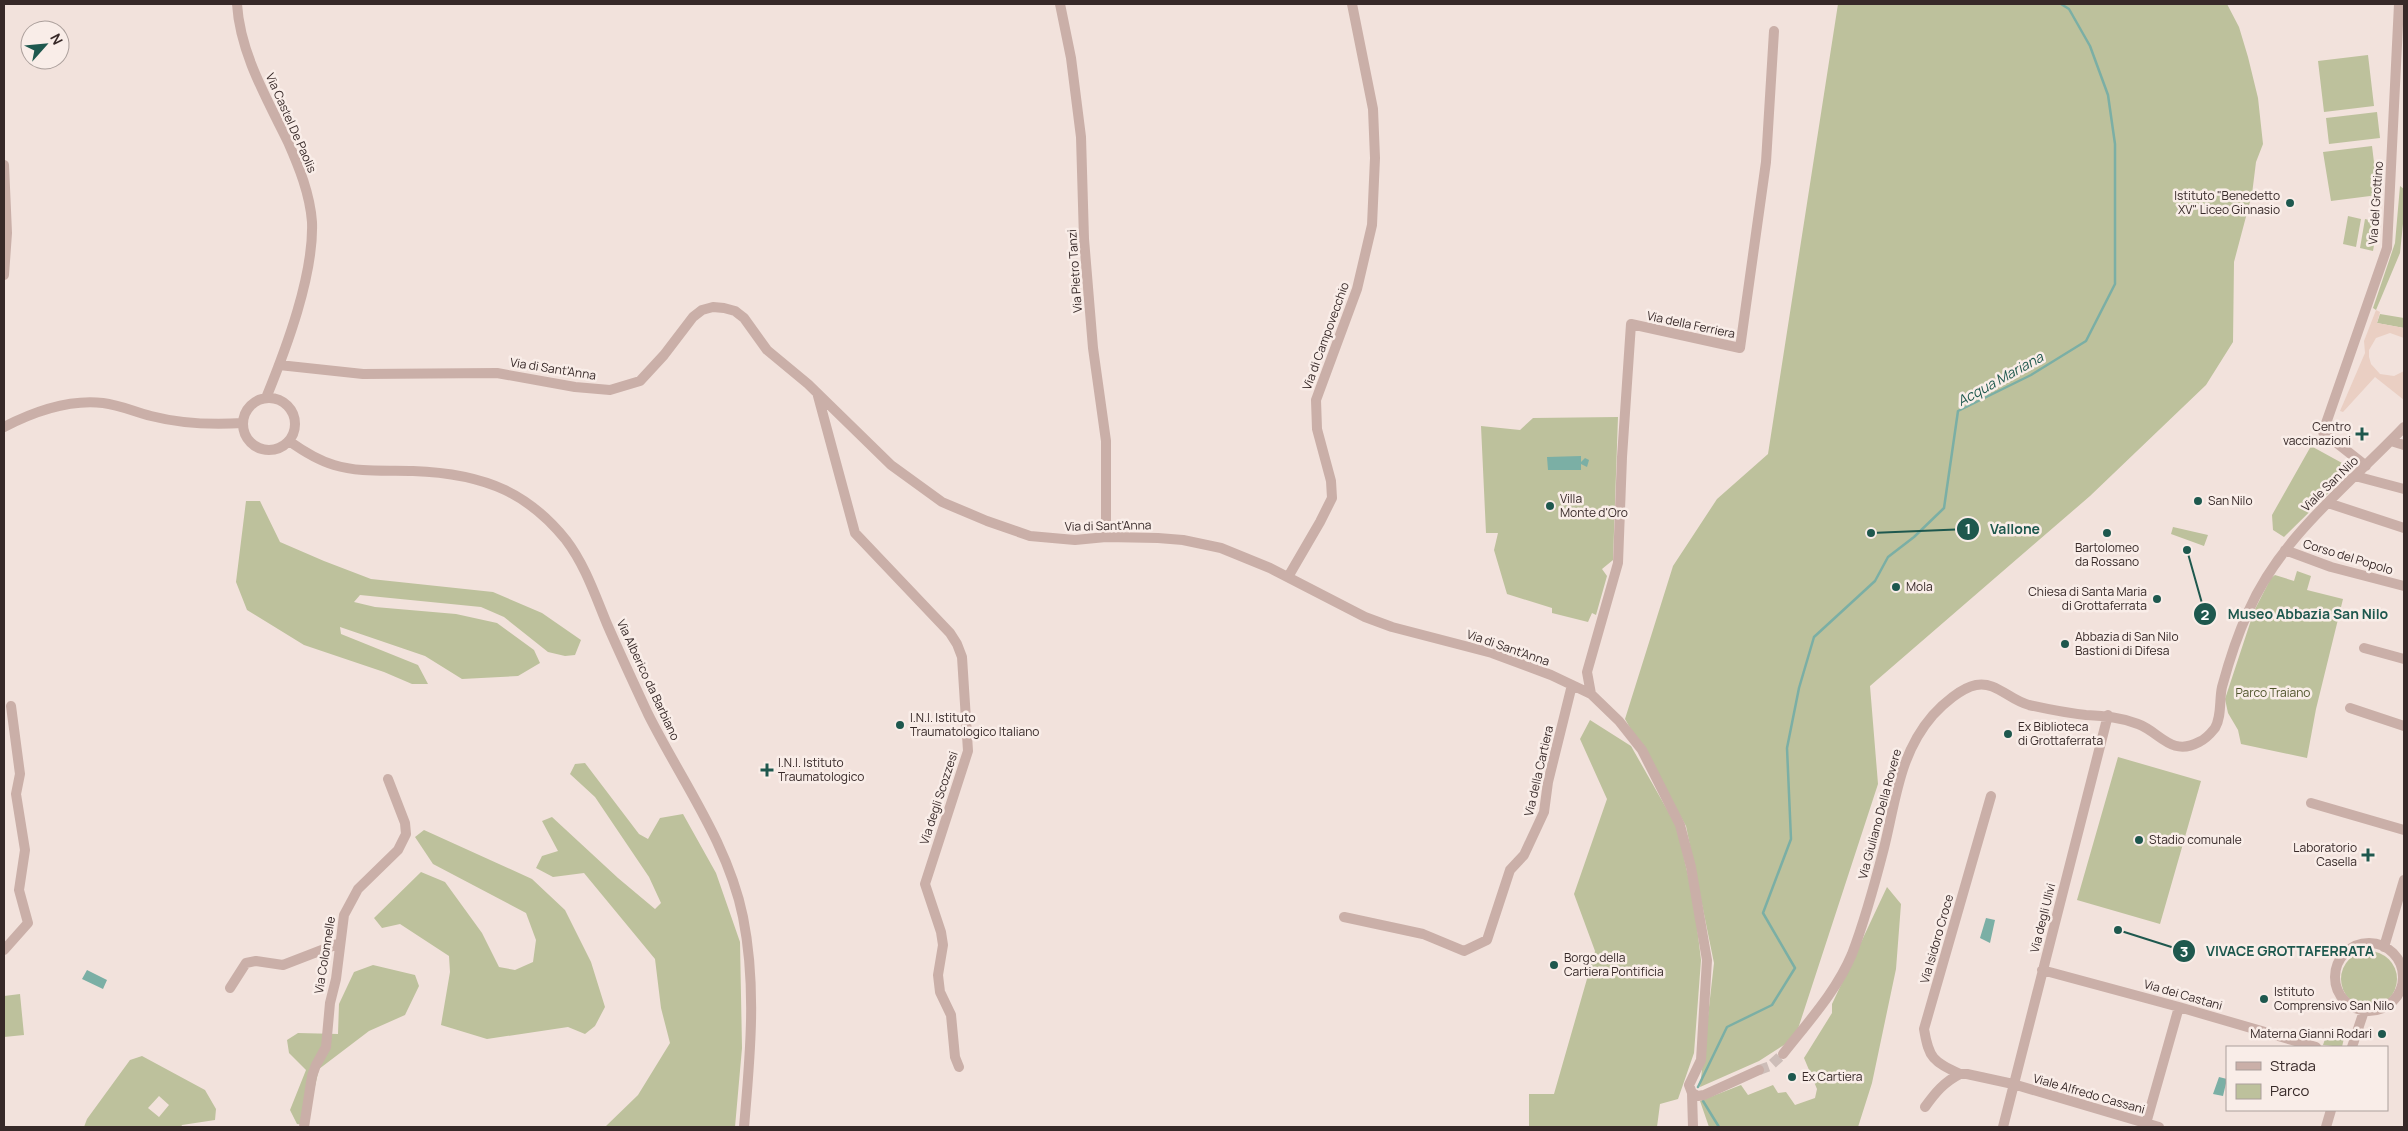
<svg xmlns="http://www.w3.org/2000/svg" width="2408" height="1131" viewBox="0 0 2408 1131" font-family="Manrope,sans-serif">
	<rect width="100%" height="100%" fill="#f2e2dc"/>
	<path fill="#bdc19c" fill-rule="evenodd" d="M1838 4H2227L2239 27 2248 57 2258 98 2263 144 2256 162 2252 194 2234 262 2233 342 2206 385 2090 496 1870 686 1878 784 1795 1038 1759 1061 1700 1087 1714 963 1686 826 1625 719 1673 566 1717 499 1768 454Z
		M2368 55 2374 106 2324 112 2318 61Z
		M2377 112 2380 138 2329 144 2326 118Z
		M2372 146 2378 195 2331 201 2323 152Z
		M2400 186 2404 189V214L2400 253 2376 310 2373 308 2395 243Z
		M2348 216 2361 219 2356 247 2343 244Z
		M2365 219 2378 222 2373 251 2360 248Z
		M2380 314 2404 318V328L2377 323Z
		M1618 417 1613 560 1602 569 1607 576 1596 615 1592 613 1588 622 1552 613V608L1507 594 1494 550 1498 533H1486L1481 426 1520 430 1533 418Z
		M2311 446 2353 469 2284 537 2273 530 2272 515Z
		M246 501H260L280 542 324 561 371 579 493 592 542 613 581 640 575 655 565 656 548 652 504 617 481 607 360 595 354 602 375 607 456 614 497 623 534 650 540 663 518 676 462 679 425 656 340 627 341 634 418 665 428 684H412L384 672 304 645 247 610 236 582Z
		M2173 527 2208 535 2204 546 2171 534Z
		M2297 571 2311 576 2307 590 2343 599 2316 709 2307 758 2241 744 2238 730 2228 713 2225 699 2254 611 2271 578 2275 575 2294 581Z
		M1590 720 1631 746 1677 827 1694 902 1701 960 1694 1053 1678 1099 1660 1104 1657 1127H1529V1094H1554L1595 951 1574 894 1607 799 1580 739Z
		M2118 757 2201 781 2160 924 2077 900Z
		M585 763 639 834 648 839 660 818 683 814 716 873 740 942 742 1048 735 1127H605L638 1095 670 1043 661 1008 655 959 584 873 553 877 536 868 542 856 558 851 542 821 552 817 618 878 655 909 661 903 649 877 595 797 570 774 575 764Z
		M424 830 532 879 565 910 591 962 605 1007 595 1026 585 1034 568 1027 487 1039 441 1025 450 972 449 956 400 924 382 928 374 918 421 872 445 882 482 933 499 967 515 970 533 962 536 940 526 913 433 864 415 837Z
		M1887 887 1901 904 1896 969 1872 1083 1858 1127H1709L1700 1101 1741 1085 1748 1095 1773 1085 1778 1093 1786 1092 1795 1105 1815 1098 1817 1089 1804 1058 1832 1013V1004Z
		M2341 979a28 28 0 1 1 56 0a28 28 0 1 1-56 0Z
		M373 965 415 975 419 986 405 1015 369 1031 319 1069 306 1125 297 1124 290 1110 306 1070 289 1053 287 1040 298 1033 338 1034 339 1004 354 972Z
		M20 994 24 1035 4 1037V996Z
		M2327 1033 2344 1038 2342 1047 2323 1045Z
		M142 1056 205 1090 216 1109 215 1120 182 1125 181 1127H84L87 1119 130 1060ZM159 1096 169 1105 159 1117 148 1108Z"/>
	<path fill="#eacfc3" d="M2376 310 2380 312 2377 323 2404 328V338L2390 333 2376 338 2369 350V357L2371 364 2380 374 2394 376 2404 371V400L2375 377 2343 412 2340 411 2365 353 2364 341Z"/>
	<path fill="#7bafa5" d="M1581 456V462L1585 458 1589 460 1587 467 1581 464V470H1548L1547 457Z
		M1986 918 1995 920 1990 943 1980 938Z
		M87 970 107 980 103 989 82 979Z
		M2219 1077 2227 1079 2223 1096 2213 1094Z"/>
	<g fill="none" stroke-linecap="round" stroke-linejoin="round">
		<path stroke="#7bafa5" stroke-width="2.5" d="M1698 1087 1727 1027 1772 1005 1795 968 1763 913 1791 839 1787 748 1799 688 1814 637 1875 581 1888 557 1914 537 1944 508 1958 411 2031 375 2086 341 2115 284V144L2108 95 2090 46 2069 9 2061 4
			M1703 1101 1719 1127"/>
		<path stroke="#cdbdb8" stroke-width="10" stroke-dasharray="10 5" stroke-linecap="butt" d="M1759 1070 1770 1066 1783 1054"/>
		<path stroke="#caafa8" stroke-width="10" d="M237 4C240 53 267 99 288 142 299 167 310 194 312 222 314 275 286 349 266 398
			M1060 4 1071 58 1081 137 1084 239 1093 348 1106 441V537
			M4 165 7 233 4 275
			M279 365 363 374 497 373 575 387 610 390 640 381 664 355 693 317 702 310 713 307 724 308 735 311 744 318 767 350 808 384 891 465 942 502 987 521 1030 536 1075 540 1106 537 1158 538 1183 540 1221 548 1270 568 1365 617 1392 627 1492 653 1551 675 1591 694 1619 721 1642 750 1680 825 1691 867 1707 960 1701 1060 1689 1085 1692 1093 1693 1127
			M818 396 855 533 950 633 957 644 962 657 968 751 925 884 941 932 943 945 938 975 940 992 951 1015 955 1057 959 1067
			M243 424a26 26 0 1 1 52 0a26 26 0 1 1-52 0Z
			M4 427C33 412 69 399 103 403 120 405 135 412 151 416 182 424 211 425 243 423
			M289 441C303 451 317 460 334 465 360 473 387 470 413 471 444 472 477 477 505 490 528 501 550 520 566 540 585 565 595 595 607 624 620 654 634 684 648 714 681 780 728 843 743 917 757 987 750 1057 744 1127
			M2391 441 2404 445
			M2366 466 2323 432 2387 248 2399 4
			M2355 476 2404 489
			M2328 503 2404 528
			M2285 550 2331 567 2404 586
			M1288 577 1320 522 1332 498 1331 481 1317 429 1316 400 1357 289 1372 225 1375 158 1373 109 1352 4
			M2364 648 2404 659
			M1591 694 1587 672 1618 563 1622 457 1631 324 1740 348 1766 162 1774 31
			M2350 708 2404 726
			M2311 803 2404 830
			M1344 917 1423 934 1464 951 1487 940 1510 870 1524 855 1544 812 1548 782 1572 685
			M2335 977a34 34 0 1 1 68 0a34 34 0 1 1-68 0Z
			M2384 947 2404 880
			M4 950 28 923 19 890 25 850 16 794 20 774 11 706
			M2042 970 2179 1007 2316 1047
			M230 988 246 963 256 961 283 965 340 943
			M2352 1047 2364 1011
			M1783 1054C1808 1022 1836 992 1852 954 1865 920 1875 883 1884 848 1896 800 1899 754 1933 715 1943 704 1961 688 1976 685 1996 681 2009 700 2029 705 2047 709 2067 713 2086 715 2104 716 2120 717 2138 724 2160 732 2171 757 2199 742 2204 740 2211 733 2215 728 2222 716 2219 700 2222 687 2229 661 2237 636 2248 612 2281 536 2349 485 2404 427
			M1955 1074H1967L2013 1084 2159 1127
			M1960 1074C1933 1061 1929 1059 1924 1029L1991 796
			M1692 1093 1698 1096 1704 1095 1759 1070
			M1925 1107C1935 1093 1944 1082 1960 1074
			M304 1127 312 1076 316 1065 326 1047 330 1003 336 979 344 915 358 889 398 850 406 834 405 823 388 779
			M2003 1127 2108 715
			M2145 1127 2179 1007
			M2326 1127 2331 1110"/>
	</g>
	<g fill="#1e584e" stroke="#f9ede8" stroke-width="2">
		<circle cx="2290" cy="203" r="5"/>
		<path d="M2359.5 426.5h5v5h5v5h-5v5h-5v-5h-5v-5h5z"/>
		<circle cx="2198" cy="501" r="5"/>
		<circle cx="1550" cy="506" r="5"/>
		<circle cx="2107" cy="533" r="5"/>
		<circle cx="1896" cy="587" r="5"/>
		<circle cx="2157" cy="599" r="5"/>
		<circle cx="2065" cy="644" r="5"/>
		<circle cx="900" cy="725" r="5"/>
		<circle cx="2008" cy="734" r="5"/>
		<path d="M764.5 762.5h5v5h5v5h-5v5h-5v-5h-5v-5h5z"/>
		<circle cx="2139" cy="840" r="5"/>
		<path d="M2365.5 847.5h5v5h5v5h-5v5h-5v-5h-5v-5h5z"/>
		<circle cx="1554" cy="965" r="5"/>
		<circle cx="2264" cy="999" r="5"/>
		<circle cx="2382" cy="1034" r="5"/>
		<circle cx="1792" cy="1077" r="5"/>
	</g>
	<g text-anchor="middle" stroke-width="5" stroke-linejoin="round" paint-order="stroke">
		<g font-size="12" fill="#372928" stroke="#f9ede8">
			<text transform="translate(291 123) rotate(66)" y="4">Via Castel De Paolis</text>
			<text transform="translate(2376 203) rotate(-86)" y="4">Via del Grottino</text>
			<text transform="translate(1075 271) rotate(-94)" y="4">Via Pietro Tanzi</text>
			<text transform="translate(1691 325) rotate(12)" y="4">Via della Ferriera</text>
			<text transform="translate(1326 336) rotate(-70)" y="4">Via di Campovecchio</text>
			<text transform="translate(553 369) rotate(9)" y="4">Via di Sant'Anna</text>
			<text transform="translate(2330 484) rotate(-44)" y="4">Viale San Nilo</text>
			<text transform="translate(1108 526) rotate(-1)" y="4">Via di Sant'Anna</text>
			<text transform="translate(2348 557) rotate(17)" y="4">Corso del Popolo</text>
			<text transform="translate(1508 648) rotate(19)" y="4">Via di Sant'Anna</text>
			<text transform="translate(648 680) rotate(65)" y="4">Via Alberico da Barbiano</text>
			<text transform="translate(1539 771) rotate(-77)" y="4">Via della Cartiera</text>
			<text transform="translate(939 798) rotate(-72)" y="4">Via degli Scozzesi</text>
			<text transform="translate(1880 814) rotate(-75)" y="4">Via Giuliano Della Rovere</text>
			<text transform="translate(2043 918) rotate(-76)" y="4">Via degli Ulivi</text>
			<text transform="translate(1937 939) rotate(-74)" y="4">Via Isidoro Croce</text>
			<text transform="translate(325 955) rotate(-81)" y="4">Via Colonnelle</text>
			<text transform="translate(2183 995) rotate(16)" y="4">Via dei Castani</text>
			<text transform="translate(2089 1094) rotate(16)" y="4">Viale Alfredo Cassani</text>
		</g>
		<g font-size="12" fill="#372928" stroke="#f9ede8" text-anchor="start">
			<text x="2280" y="200" text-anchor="end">Istituto "Benedetto<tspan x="2280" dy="14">XV" Liceo Ginnasio</tspan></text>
			<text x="2351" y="431" text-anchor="end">Centro<tspan x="2351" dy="14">vaccinazioni</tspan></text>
			<text x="1560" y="503">Villa<tspan x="1560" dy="14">Monte d'Oro</tspan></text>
			<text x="2208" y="505">San Nilo</text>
			<text x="2107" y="552" text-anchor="middle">Bartolomeo<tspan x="2107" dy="14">da Rossano</tspan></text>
			<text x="1906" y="591">Mola</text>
			<text x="2147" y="596" text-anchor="end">Chiesa di Santa Maria<tspan x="2147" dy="14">di Grottaferrata</tspan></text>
			<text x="2075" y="641">Abbazia di San Nilo<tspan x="2075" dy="14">Bastioni di Difesa</tspan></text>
			<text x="910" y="722">I.N.I. Istituto<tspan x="910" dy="14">Traumatologico Italiano</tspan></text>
			<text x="2018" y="731">Ex Biblioteca<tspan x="2018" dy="14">di Grottaferrata</tspan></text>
			<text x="778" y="767">I.N.I. Istituto<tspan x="778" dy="14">Traumatologico</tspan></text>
			<text x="2149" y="844">Stadio comunale</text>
			<text x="2357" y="852" text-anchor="end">Laboratorio<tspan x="2357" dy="14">Casella</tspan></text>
			<text x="1564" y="962">Borgo della<tspan x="1564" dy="14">Cartiera Pontificia</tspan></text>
			<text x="2274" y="996">Istituto<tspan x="2274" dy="14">Comprensivo San Nilo</tspan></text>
			<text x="2372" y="1038" text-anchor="end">Materna Gianni Rodari</text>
			<text x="1802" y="1081">Ex Cartiera</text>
		</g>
		<g font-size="12" fill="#50552c" stroke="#f9ede8">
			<text x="2273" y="697">Parco Traiano</text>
		</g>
		<g font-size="14" font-style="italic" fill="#1e584e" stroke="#f9ede8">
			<text transform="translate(2000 379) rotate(-29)" y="5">Acqua Mariana</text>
		</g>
	</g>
	<path fill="none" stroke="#1e584e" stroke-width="2" d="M1871 533L1968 529M2187 550L2205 614M2118 930L2184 951"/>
	<g fill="#1e584e" stroke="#f9ede8" stroke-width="2">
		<circle cx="1871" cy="533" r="5"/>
		<circle cx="2187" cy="550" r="5"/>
		<circle cx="2118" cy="930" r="5"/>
		<circle cx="1968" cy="529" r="12"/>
		<circle cx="2205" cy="614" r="12"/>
		<circle cx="2184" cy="951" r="12"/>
	</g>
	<g font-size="15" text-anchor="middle" font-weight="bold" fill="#fff">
		<text x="1968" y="534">1</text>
		<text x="2205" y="620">2</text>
		<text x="2184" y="957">3</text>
	</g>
	<g font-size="14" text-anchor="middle" font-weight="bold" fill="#1e584e" stroke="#f9ede8" stroke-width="5" stroke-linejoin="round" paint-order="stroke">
		<text x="2015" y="534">Vallone</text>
		<text x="2308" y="619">Museo Abbazia San Nilo</text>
		<text x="2290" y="956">VIVACE GROTTAFERRATA</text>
	</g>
	<rect width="2408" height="1131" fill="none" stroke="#372928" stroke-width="10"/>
	<rect x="2226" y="1046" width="162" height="65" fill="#f9ede8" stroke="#ab9f9b"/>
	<rect x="2236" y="1062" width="25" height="8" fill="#caafa8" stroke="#ab9f9b"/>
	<text x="2270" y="1071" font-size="15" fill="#372928">Strada</text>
	<rect x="2236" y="1084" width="25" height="15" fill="#bdc19c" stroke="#ab9f9b"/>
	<text x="2270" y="1096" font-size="15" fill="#372928">Parco</text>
	<g transform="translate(45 45) rotate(63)"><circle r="24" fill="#f9ede8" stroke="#ab9f9b"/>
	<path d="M0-4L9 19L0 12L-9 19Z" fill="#1e584e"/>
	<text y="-8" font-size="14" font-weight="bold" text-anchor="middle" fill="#372928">N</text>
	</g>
</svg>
